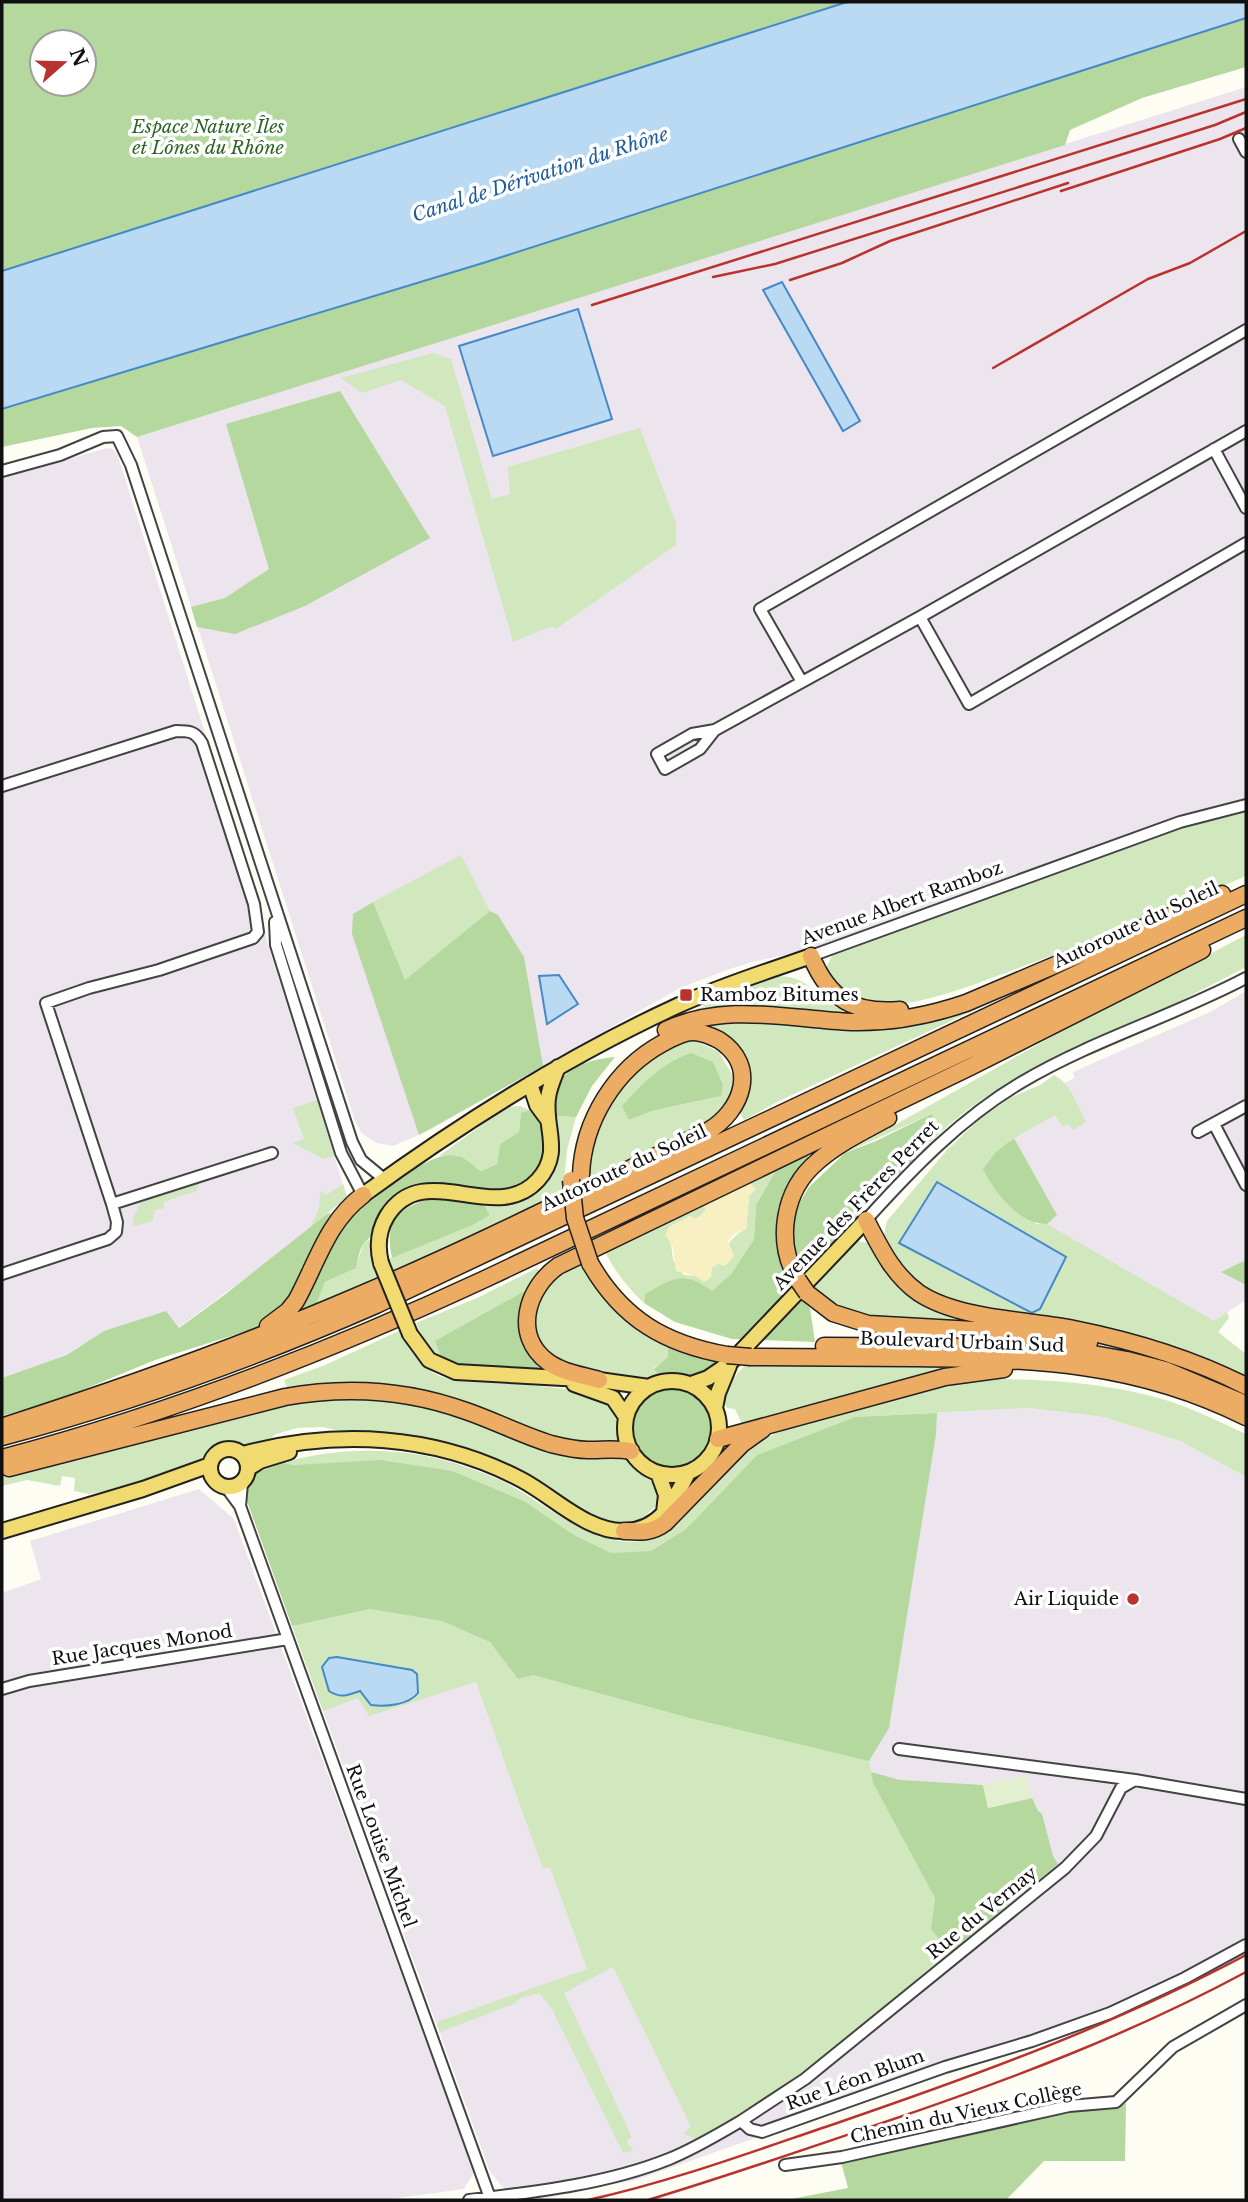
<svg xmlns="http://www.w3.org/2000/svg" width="1248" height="2202" viewBox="0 0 1248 2202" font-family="'Libre Baskerville',serif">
	<rect width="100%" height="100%" fill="#fefdf3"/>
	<path fill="#ede5ee" d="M1246 87V800L1210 807 808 950 752 962 727 970 680 988 430 1130 393 1146 377 1143 362 1134 355 1121 137 437Z
		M107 448 113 449 118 456 258 901 267 941 347 1197 290 1245 178 1328 2 1402V478Z
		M1246 991V1260L1222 1272 1246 1285V1300L1214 1321 1193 1328 1047 1224 1056 1214 1014 1138 1057 1087 1074 1078 1073 1072 1212 1011Z
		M1029 1408 1103 1417 1180 1441 1246 1477V1951L1202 1976 1102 2021 1031 2048 849 2105 633 2181 514 2200 490 2172 247 1501 283 1463 574 1535 651 1551 855 1417Z
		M199 1489 234 1519 474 2172 464 2189 384 2200H2V1593L41 1579 30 1541Z"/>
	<path fill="#d1e8be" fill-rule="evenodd" d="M433 353 451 359 492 499 510 494 508 467 640 428 676 523V545L556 629 552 626 513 642 445 406 401 380 362 393 341 378Z
		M1246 812V876C1169 909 1092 941 1013 970 976 984 909 1011 869 1004 847 1000 841 991 826 975L827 965 832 956 1189 826Z
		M461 855 490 911 405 981 373 902Z
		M1246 935V967C1205 988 1164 1010 1122 1029 1049 1063 984 1086 927 1146L917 1136 933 1117 931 1114 845 1153 1060 1032Z
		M773 976C808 975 809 991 834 1006 840 1009 849 1010 856 1012L855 1016 871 1028 1024 987 781 1100 744 1120 740 1113C764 1071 744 1043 704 1027L697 1009 703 1007 705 1002Z
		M696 1041 719 1052 733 1076 732 1094 725 1110 683 1135 588 1182C590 1161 592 1142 600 1123 610 1094 650 1052 679 1042 684 1041 691 1041 696 1041ZM721 1096 652 1111 629 1120 623 1106Z
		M1054 1075C1070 1083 1078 1106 1086 1122L1074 1130 1068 1124 1063 1127 1055 1115 1009 1141 1036 1224H1047L1214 1321 1227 1312 1229 1318 1218 1332 1246 1354V1381L1118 1333 1046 1317 952 1300 928 1289 905 1271 883 1238 887 1221 947 1150 981 1118 1012 1097 1040 1085Z
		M317 1100 334 1156 323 1159 293 1143 304 1139 293 1108Z
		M520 1106 529 1110 521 1113 519 1132 500 1144 497 1164 481 1171 457 1155 439 1156 507 1107Z
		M555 1116 576 1117 567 1150 563 1192 452 1247 315 1307 325 1282 356 1268 363 1244 370 1239 372 1240 374 1265 473 1225 490 1215 484 1205C520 1208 552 1187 558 1150 560 1139 557 1127 555 1116Z
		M776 1170 756 1205 754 1239 731 1274 712 1291 645 1294 644 1303C627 1287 614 1271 604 1249L703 1205 707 1210 696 1219 690 1216 669 1227 673 1260 684 1275C723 1280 718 1241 746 1229L749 1196 746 1183Z
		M199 1181 197 1191 163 1202 164 1208 154 1211 153 1221 134 1226 133 1218 141 1201Z
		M343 1184 347 1197 311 1227 319 1208 320 1191 326 1195Z
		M857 1241 869 1243 891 1275 985 1321C934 1319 850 1329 815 1287Z
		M578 1261C608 1303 624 1320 668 1347L669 1357 654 1368 659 1375 642 1381 591 1372 550 1357 538 1345 532 1315 544 1284Z
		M537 1268 540 1273 528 1289 436 1341 441 1357 427 1348 416 1323 477 1298Z
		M399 1331C409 1349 421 1369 442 1377 475 1389 605 1376 616 1415 618 1423 617 1434 618 1442L586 1445 553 1439 436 1397 288 1391 284 1380 325 1365Z
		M777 1363 961 1366 959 1370 742 1424 735 1409 727 1408 722 1399 725 1388 746 1364Z
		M987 1379C1046 1379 1106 1383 1162 1399 1191 1407 1219 1422 1246 1434V1477L1180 1441 1103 1417 1029 1408 856 1417 757 1455 686 1529 651 1551 611 1553 574 1535 526 1502 283 1463C336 1447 397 1447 451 1462 469 1468 489 1474 506 1483 548 1505 605 1558 655 1537 667 1532 678 1518 687 1509 708 1488 730 1467 751 1446 783 1427 819 1418 854 1409 898 1397 942 1386 987 1379Z
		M346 1397 408 1402 623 1457C635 1470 650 1476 659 1492L655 1507 640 1520 622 1523 601 1520 507 1465 322 1427 297 1428 276 1434 264 1444 244 1447 230 1443 218 1446 205 1462 125 1488 89 1494 74 1491 75 1478 62 1476 60 1486 27 1480 2 1486V1476L290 1403Z
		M370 1609 442 1621 490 1642 518 1679 532 1675 869 1761 873 1783 935 1898 931 1929 950 1953 810 2068 756 2106 697 2140 683 2133 691 2127 613 1967 564 1993 632 2137 627 2141 633 2151 623 2153 552 2009 539 1993 520 1998 516 2003 440 2032 437 2025 439 2021 587 1969 550 1867 543 1869 476 1682 369 1716 358 1698 323 1711 292 1626Z"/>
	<path fill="#b4d89e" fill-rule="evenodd" d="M2 2H847L2 271ZM42 42H84V84H42Z
		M1246 18V67L1142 98 1070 130 1065 145 137 437 121 426 92 428 2 447V409L483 263Z
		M340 391 430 538 305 606 235 634 197 627 191 607 225 598 269 569 226 424Z
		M373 902 405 980 490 911 498 915 524 957 543 1066 419 1135 352 934 353 914Z
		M691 1053 713 1062 723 1085 721 1096 652 1111 629 1120 622 1106C642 1084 662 1063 691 1053Z
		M615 1057 592 1086 576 1117 555 1116 552 1089C570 1066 587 1060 615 1057Z
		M529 1110C541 1122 550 1142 542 1159 513 1217 463 1172 416 1186 390 1193 383 1214 371 1235 370 1238 367 1240 364 1243 359 1249 358 1261 356 1268L325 1282 315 1307 298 1314 282 1312 256 1328 155 1360 58 1400 2 1416V1378L67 1355 104 1331 166 1311 179 1328 223 1296 327 1214 330 1213 342 1226C362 1207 431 1146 458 1156 466 1158 474 1167 481 1171L497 1164 500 1144 519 1132 521 1113Z
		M931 1114 934 1116 917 1135 927 1146 863 1210 807 1275 797 1259 793 1231 796 1209 809 1187 845 1153 876 1141Z
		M1014 1138 1057 1215 1047 1224C1020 1225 994 1192 983 1169L996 1152Z
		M805 1153 809 1158 790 1180 778 1208 777 1246 785 1273 795 1292 810 1308 815 1342 732 1339 675 1322 644 1303 645 1294C674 1278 683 1270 712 1291L731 1274 754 1239 756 1205 776 1170Z
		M432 1198 484 1205 490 1215 473 1225 392 1258C384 1221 398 1208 432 1198Z
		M1246 1260V1285L1221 1272Z
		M528 1289C514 1322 520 1338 539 1368L463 1366 441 1357 435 1341Z
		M668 1347 690 1355 721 1361 695 1379 680 1374 659 1375 654 1369 668 1357Z
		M632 1427a40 40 0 1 1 80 0a40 40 0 1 1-80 0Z
		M937 1413 936 1434 889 1728 869 1761 690 1718 533 1675 518 1679 490 1642 442 1621 370 1609 292 1626 247 1501 246 1487 254 1473 283 1463 295 1465 380 1460 452 1471 526 1502 574 1535 611 1553 651 1551 686 1529 757 1455 855 1417Z
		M871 1772 900 1780 983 1785 988 1808 1032 1798 1038 1811 1042 1814 1053 1856 1058 1864 950 1953 931 1929 935 1898 873 1783Z
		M1126 2103 1125 2161H1044L1006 2200H786L848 2188 841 2162 1071 2111 1116 2109Z"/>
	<path fill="#f8f0c2" d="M746 1183 751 1184 756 1189 749 1196 746 1229 734 1234 728 1241 734 1256 725 1266 718 1264 712 1268 711 1277 704 1282 696 1276 676 1271 673 1247 665 1235 669 1227 690 1216 696 1219 706 1210 703 1205Z"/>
	<path fill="#e2f0cf" d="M1027 1775 1032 1798 988 1808 983 1785Z"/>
	<path fill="#badaf3" stroke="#4589c7" stroke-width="2" d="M847 2H1246V18L483 263 2 409V271Z
		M782 282 860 421 843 431 763 290Z
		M578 309 612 419 493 456 459 346Z
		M559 975 578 1004 547 1024 539 976Z
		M937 1182 1066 1257 1040 1309 1032 1313 899 1243Z
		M337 1657 412 1670 417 1674 418 1693C409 1705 385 1707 371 1705L360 1691C347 1695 341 1699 329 1691L322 1667 329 1658Z"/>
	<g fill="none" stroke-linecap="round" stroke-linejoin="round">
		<defs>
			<path id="minor" d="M1239 139 1246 152
				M1214 449 1246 508
				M2 471 60 455 103 437 117 436 131 465 352 1142 361 1160 384 1179
				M920 617 969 704 1246 543
				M802 682 760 609 1246 330
				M715 730 700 749 665 769 657 754 692 734 715 730 920 617 1246 431
				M2 786 176 731C189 731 195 731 202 743L254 904 258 932 253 938 159 970 89 988 46 1003 112 1204 117 1222 116 1232 108 1239 2 1274
				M275 922 276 945 341 1153 363 1195
				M811 956 1180 822 1246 805
				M1214 1124 1246 1185
				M1198 1132 1246 1106
				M112 1204 272 1153
				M866 1220C913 1168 961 1118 1022 1082 1093 1040 1174 1016 1246 978
				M226 1487 240 1506 490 2198
				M240 1506 242 1483
				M2 1689 29 1681 288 1639
				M899 1749 1135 1780
				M741 2121 805 2079 1065 1868 1096 1836 1121 1788 1135 1780 1246 1799
				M785 2165 842 2157 1069 2106 1116 2102 1173 2047 1246 2005
				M469 2200C535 2192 607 2184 669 2159 694 2149 717 2135 741 2121L750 2129 762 2132 945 2067 1032 2041 1110 2013 1185 1978 1246 1945"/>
			<path id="major" d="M530 1084 537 1105 548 1120
				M363 1195C462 1123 566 1057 677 1006 720 986 766 972 811 956
				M381 1263C377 1247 378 1231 387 1216 424 1157 495 1227 538 1180 563 1152 544 1129 548 1098 549 1088 554 1077 558 1067
				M410 1334 429 1360 456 1372 599 1380 649 1387
				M625 1428a47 47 0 1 1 94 0a47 47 0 1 1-94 0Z
				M574 1384 613 1398 626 1417
				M691 1384 708 1378 730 1363 866 1220
				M715 1408 718 1393 729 1366
				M210 1468a19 19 0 1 1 38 0a19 19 0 1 1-38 0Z
				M243 1454C337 1429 435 1434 522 1480 554 1497 588 1533 626 1531 662 1529 674 1500 688 1473
				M249 1468 260 1461 289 1452
				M658 1473 666 1495 664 1512
				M2 1531 143 1489 210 1465"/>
			<path id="highway" d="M811 956C829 999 853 1014 900 1010
				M666 1030C725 1002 789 1019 851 1022 891 1023 928 1016 966 1003L1222 894
				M866 1220C880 1247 893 1275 919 1293 958 1319 1027 1320 1074 1329 1134 1341 1191 1358 1246 1386
				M590 1263C622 1319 665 1344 727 1355
				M798 1280C775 1242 783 1190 818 1161 839 1143 864 1131 888 1118
				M807 1293 833 1313 868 1324 1009 1332 1089 1343
				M268 1326 288 1311 296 1301C317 1263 327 1222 363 1195
				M824 1346 993 1347 1077 1351 1127 1360 1165 1370 1246 1404
				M751 1357C806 1357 861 1358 916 1358 1036 1359 1136 1362 1246 1417
				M599 1380C583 1375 563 1373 548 1362 512 1335 527 1288 558 1266L970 1067 1202 950
				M7 1425C125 1387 243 1345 357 1296 476 1246 591 1187 708 1131 742 1111 759 1066 719 1040 711 1036 702 1032 693 1032 683 1032 672 1038 663 1043 615 1069 583 1121 581 1175
				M2 1437C130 1403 255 1358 376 1305L1246 894
				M718 1439 945 1377 1004 1369
				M2 1458C169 1414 328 1352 485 1279L1246 918
				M2 1463 9 1468 285 1397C346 1386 408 1390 466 1411 495 1421 522 1435 551 1444 563 1447 576 1450 588 1450 603 1450 617 1448 631 1451
				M624 1531C640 1532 652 1533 665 1523L742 1444 763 1429"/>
		</defs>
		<use href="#minor" stroke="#434343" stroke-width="14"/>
		<use href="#major" stroke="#212121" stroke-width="18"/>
		<use href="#highway" stroke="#212121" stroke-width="19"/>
		<use href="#minor" stroke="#fff" stroke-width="10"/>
		<use href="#major" stroke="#f1db71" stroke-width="14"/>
		<use href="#highway" stroke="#ecac63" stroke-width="16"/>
		<path stroke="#ba322e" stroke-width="2.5" d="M1061 191 1220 139 1246 128
			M713 277 775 264 1215 125 1246 112
			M790 280 842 263 890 241 1068 183
			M592 305 1246 99
			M993 368 1148 279 1190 263 1246 231
			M588 2200C674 2181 757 2150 840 2122 980 2074 1116 2024 1246 1955
			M648 2200C728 2176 806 2149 885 2122 1009 2080 1131 2034 1246 1972"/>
		<defs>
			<path id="major-bridge" d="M381 1263 410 1334"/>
			<path id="highway-bridge" d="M571 1180 575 1218 590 1263
				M798 1280 807 1293
				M727 1355 751 1357"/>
		</defs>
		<use href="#major-bridge" stroke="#212121" stroke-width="18" stroke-linecap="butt"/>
		<use href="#highway-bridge" stroke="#212121" stroke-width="19" stroke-linecap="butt"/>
		<use href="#major-bridge" stroke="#f1db71" stroke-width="14"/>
		<use href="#highway-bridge" stroke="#ecac63" stroke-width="16"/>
	</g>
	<g fill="#ba322e" stroke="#fff" stroke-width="2.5">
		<rect x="679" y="988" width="14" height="14" rx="3.5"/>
		<circle cx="1133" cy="1599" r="7"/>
	</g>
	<g text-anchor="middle" stroke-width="7" stroke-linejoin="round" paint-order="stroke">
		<g font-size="18" font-style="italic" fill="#2b6523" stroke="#fff">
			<text x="208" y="133">Espace Nature Îles<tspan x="208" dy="21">et Lônes du Rhône</tspan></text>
		</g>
		<g font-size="18" fill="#101010" stroke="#fff">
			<text transform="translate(902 903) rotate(-20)" y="6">Avenue Albert Ramboz</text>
			<text transform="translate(1136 925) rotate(-25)" y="6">Autoroute du Soleil</text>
			<text transform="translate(624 1168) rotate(-25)" y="6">Autoroute du Soleil</text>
			<text transform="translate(856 1205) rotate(-46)" y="6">Avenue des Frères Perret</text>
			<text transform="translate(962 1342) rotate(2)" y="6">Boulevard Urbain Sud</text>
			<text transform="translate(142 1645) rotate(-9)" y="6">Rue Jacques Monod</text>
			<text transform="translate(381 1846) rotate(70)" y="6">Rue Louise Michel</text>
			<text transform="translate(982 1913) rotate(-39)" y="6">Rue du Vernay</text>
			<text transform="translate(855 2080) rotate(-20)" y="6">Rue Léon Blum</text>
			<text transform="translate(966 2113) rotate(-12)" y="6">Chemin du Vieux Collège</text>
		</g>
		<g font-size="18" fill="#101010" stroke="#fff" text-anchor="start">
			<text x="700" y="1001">Ramboz Bitumes</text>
			<text x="1119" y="1605" text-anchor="end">Air Liquide</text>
		</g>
		<g font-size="19" font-style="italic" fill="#1e5c9c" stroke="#fff">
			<text transform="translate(540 174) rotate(-18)" y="7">Canal de Dérivation du Rhône</text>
		</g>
	</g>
	<rect width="1248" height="2202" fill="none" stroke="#101010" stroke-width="7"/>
	<g transform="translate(63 63) rotate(70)"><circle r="33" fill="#ffffff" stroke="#9f9f9f" stroke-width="2"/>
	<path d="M0-5L12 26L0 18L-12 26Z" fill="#ba322e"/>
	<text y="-10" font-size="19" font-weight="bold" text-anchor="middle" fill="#101010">N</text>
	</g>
</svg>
